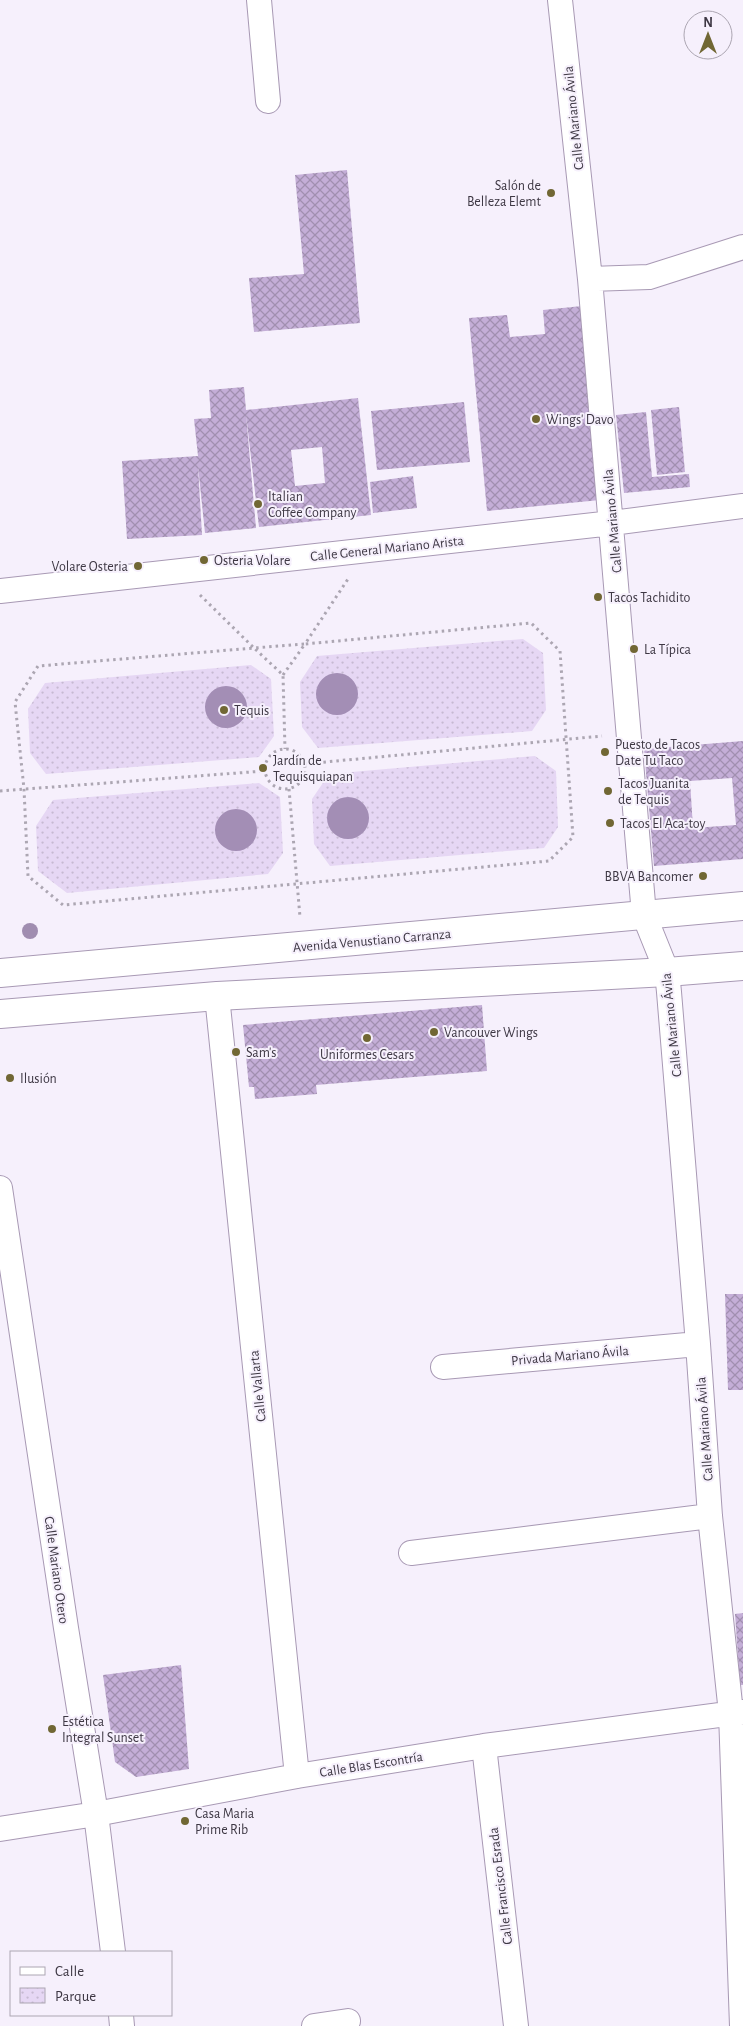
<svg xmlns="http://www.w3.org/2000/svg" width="743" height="2026" viewBox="0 0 743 2026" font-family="'Alegreya Sans',sans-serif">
	<defs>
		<pattern id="park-dots" width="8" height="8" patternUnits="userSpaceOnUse" patternTransform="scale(1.25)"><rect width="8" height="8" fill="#e6d7f4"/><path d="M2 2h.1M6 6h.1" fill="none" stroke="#c6b9d2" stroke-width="1.8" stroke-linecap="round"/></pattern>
		<pattern id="building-cross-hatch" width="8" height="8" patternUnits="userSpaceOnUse" patternTransform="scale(1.25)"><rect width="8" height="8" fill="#c4aed7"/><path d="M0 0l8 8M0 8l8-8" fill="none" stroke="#a18fb0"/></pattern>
	</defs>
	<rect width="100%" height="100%" fill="#f6f0fc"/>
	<path fill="url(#park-dots)" d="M523 639 543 653 546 710 532 731 318 748 302 727 300 682 317 656Z
		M251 665 271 679 274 736 259 757 46 774 30 753 28 709 45 683Z
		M535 756 556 771 558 827 544 848 330 866 314 844 312 799 329 774Z
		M259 783 280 797 283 853 268 874 67 893 38 871 36 826 53 800Z"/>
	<path fill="#a38eb5" d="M316 694a21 21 0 1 1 42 0a21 21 0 1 1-42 0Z
		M205 707a21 21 0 1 1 42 0a21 21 0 1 1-42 0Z
		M327 818a21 21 0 1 1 42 0a21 21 0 1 1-42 0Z
		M215 830a21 21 0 1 1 42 0a21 21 0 1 1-42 0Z"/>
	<path fill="url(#building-cross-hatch)" fill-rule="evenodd" d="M347 170 360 323 254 332 249 278 304 274 295 175Z
		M582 306 600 500 487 511 469 318 507 315 510 337 545 334 543 310Z
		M244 387 246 410 358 398 371 515 259 527 246 414 256 528 205 533 198 466 202 535 127 539 122 461 198 456 194 419 211 418 209 390ZM322 447 325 483 295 486 291 450Z
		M464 402 470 462 377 470 371 411Z
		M679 407 685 472 657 475 651 410Z
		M646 412 652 477 689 474 690 487 624 493 616 415Z
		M413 476 417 508 373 513 370 482Z
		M743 741V859L654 866 644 749ZM732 778 736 825 693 828 690 781Z
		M482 1005 487 1071 316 1085 317 1094 255 1099 254 1087H249L243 1025Z
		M725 1294H743V1390H728Z
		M743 1613V1685H740L735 1614Z
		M181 1665 189 1769 136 1777 115 1762 103 1675Z"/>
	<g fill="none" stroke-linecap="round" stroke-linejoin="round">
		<defs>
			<path id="street" d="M259 0 268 101
				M560 0 590 279 644 915 667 972 669 992 698 1344 710 1516 731 1713 742 2026
				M590 279 649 277 743 247
				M0 591 612 523 743 506
				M217 996 297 1776
				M0 1188 66 1628 96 1814 113 1952
				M443 1367 698 1344
				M411 1553 710 1516
				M484 1746 516 2026
				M0 1829 96 1814 297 1776 484 1746 743 1712
				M121 2015 122 2026
				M314 2026 348 2021"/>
			<path id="primary" d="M0 973 743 906
				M0 1014 217 996 667 972 743 966"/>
		</defs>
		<use href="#street" stroke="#a899b4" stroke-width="26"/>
		<use href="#primary" stroke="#a899b4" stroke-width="30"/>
		<path stroke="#aca6b2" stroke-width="3" stroke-dasharray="2.5 4" stroke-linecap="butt" d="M200 595 254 648 38 666 15 702 24 789 28 876 63 905 549 861 573 837 560 651 531 623 305 644 348 579
			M283 675 305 644 254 648 283 675 285 749
			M265 769a20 20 0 1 1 40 0a20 20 0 1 1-40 0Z
			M304 764 602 736
			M289 789 300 917
			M0 791 264 771"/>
		<use href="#street" stroke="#fff" stroke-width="24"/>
		<use href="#primary" stroke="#fff" stroke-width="28"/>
	</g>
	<circle fill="#a08db0" cx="30" cy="931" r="8"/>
	<g fill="#716734" stroke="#f6f0fc" stroke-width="2">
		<circle cx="551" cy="193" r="5"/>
		<circle cx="536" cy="419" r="5"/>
		<circle cx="258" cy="504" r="5"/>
		<circle cx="204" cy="560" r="5"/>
		<circle cx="138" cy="566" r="5"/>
		<circle cx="598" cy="597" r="5"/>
		<circle cx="634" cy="649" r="5"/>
		<circle cx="224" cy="710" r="5"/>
		<circle cx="605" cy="752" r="5"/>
		<circle cx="263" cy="768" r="5"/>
		<circle cx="608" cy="791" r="5"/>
		<circle cx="610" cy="823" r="5"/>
		<circle cx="703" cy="876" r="5"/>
		<circle cx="434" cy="1032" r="5"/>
		<circle cx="367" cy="1038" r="5"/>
		<circle cx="236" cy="1052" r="5"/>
		<circle cx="10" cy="1078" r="5"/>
		<circle cx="52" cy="1729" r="5"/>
		<circle cx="185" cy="1821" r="5"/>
	</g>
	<g text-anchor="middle" stroke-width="4" stroke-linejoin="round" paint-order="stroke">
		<g font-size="14" fill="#3e3844" stroke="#f6f0fc">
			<text transform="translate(573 118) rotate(-96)" y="5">Calle Mariano Ávila</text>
			<text transform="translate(612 521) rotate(-95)" y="5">Calle Mariano Ávila</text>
			<text transform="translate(387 548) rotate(-6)" y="5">Calle General Mariano Arista</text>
			<text transform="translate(372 940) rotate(-5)" y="5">Avenida Venustiano Carranza</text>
			<text transform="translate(671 1025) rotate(-96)" y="5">Calle Mariano Ávila</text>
			<text transform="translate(570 1355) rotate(-5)" y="5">Privada Mariano Ávila</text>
			<text transform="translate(257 1386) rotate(-96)" y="5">Calle Vallarta</text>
			<text transform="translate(704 1429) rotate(-94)" y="5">Calle Mariano Ávila</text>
			<text transform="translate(57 1570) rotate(82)" y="5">Calle Mariano Otero</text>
			<text transform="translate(371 1764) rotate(-9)" y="5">Calle Blas Escontría</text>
			<text transform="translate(500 1886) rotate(-97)" y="5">Calle Francisco Esrada</text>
		</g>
		<g font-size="14" fill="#3e3844" stroke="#f6f0fc" text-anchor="start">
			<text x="541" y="190" text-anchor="end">Salón de<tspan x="541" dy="16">Belleza Elemt</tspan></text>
			<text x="546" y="424">Wings' Davo</text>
			<text x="268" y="501">Italian<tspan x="268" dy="16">Coffee Company</tspan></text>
			<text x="214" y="565">Osteria Volare</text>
			<text x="128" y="571" text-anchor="end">Volare Osteria</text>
			<text x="608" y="602">Tacos Tachidito</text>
			<text x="644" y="654">La Típica</text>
			<text x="234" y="715">Tequis</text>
			<text x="615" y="749">Puesto de Tacos<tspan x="615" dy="16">Date Tu Taco</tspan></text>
			<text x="273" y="765">Jardín de<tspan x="273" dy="16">Tequisquiapan</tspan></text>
			<text x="618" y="788">Tacos Juanita<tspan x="618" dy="16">de Tequis</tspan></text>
			<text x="620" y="828">Tacos El Aca-toy</text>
			<text x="693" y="881" text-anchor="end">BBVA Bancomer</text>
			<text x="444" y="1037">Vancouver Wings</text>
			<text x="246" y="1057">Sam's</text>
			<text x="367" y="1059" text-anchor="middle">Uniformes Cesars</text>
			<text x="20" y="1083">Ilusión</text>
			<text x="62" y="1726">Estética<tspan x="62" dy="16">Integral Sunset</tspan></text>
			<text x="195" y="1818">Casa Maria<tspan x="195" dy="16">Prime Rib</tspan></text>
		</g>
	</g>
	<rect x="10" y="1951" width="162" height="65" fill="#f6f0fc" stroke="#aca6b2"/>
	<rect x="20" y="1967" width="25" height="8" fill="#ffffff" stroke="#aca6b2"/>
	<text x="55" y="1976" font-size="15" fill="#3e3844">Calle</text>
	<rect x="20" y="1988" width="25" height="15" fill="url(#park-dots)" stroke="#aca6b2"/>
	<text x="55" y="2001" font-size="15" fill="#3e3844">Parque</text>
	<g transform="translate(708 35)"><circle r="24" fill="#f6f0fc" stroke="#aca6b2"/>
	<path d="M0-4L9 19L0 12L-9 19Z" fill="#716734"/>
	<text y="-8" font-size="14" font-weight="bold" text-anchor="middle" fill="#3e3844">N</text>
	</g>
</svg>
